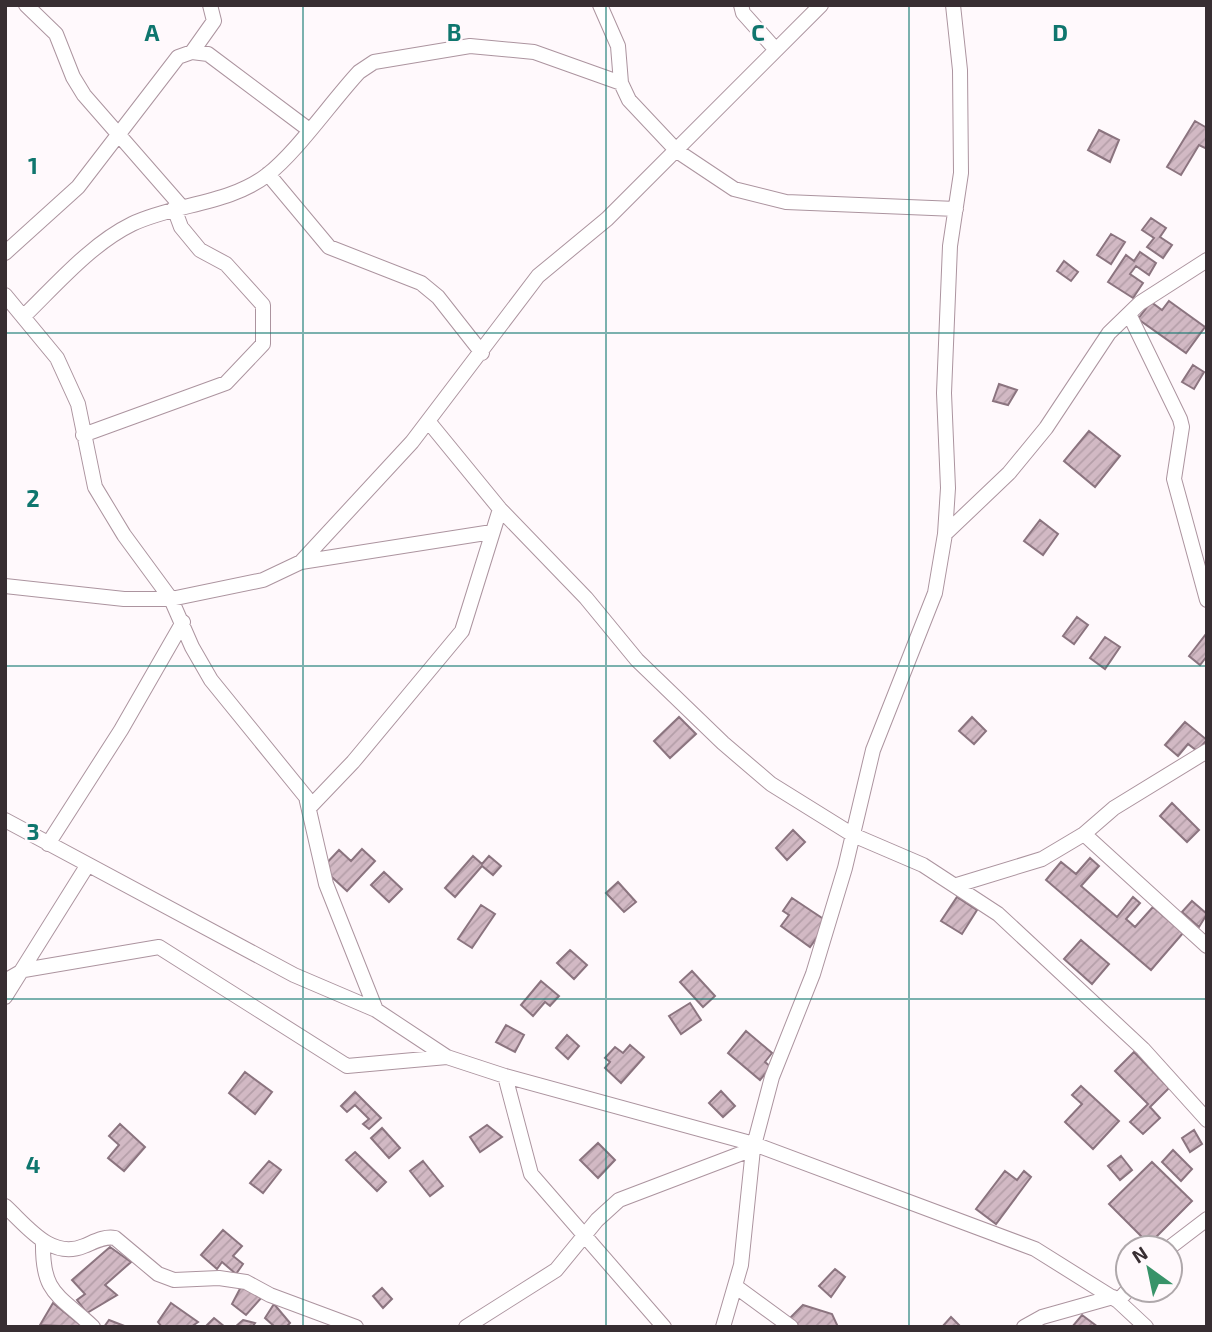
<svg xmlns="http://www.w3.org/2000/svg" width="1212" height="1332" viewBox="0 0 1212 1332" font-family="'Exo 2',sans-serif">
	<defs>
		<pattern id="building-hatch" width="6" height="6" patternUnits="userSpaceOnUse" patternTransform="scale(1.75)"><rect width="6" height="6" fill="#d2b9c4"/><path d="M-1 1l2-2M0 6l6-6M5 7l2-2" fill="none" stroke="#b59fa9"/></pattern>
	</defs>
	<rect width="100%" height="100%" fill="#fff9fc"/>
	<path fill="url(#building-hatch)" stroke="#8b747f" stroke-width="2" d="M1195 121 1207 128V149L1199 145 1181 175 1167 167Z
		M1099 130 1119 140 1110 162 1088 150Z
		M1151 218 1166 228 1160 237 1172 245 1163 258 1147 247 1154 238 1142 230Z
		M1111 234 1125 242 1111 264 1097 255Z
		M1140 252 1156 263 1149 275 1136 266 1130 274 1143 283 1133 298 1108 282 1126 255 1134 261Z
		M1064 261 1078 272 1071 281 1057 271Z
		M1169 301 1205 327 1186 353 1138 319 1151 302 1162 310Z
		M1193 365 1204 372 1194 389 1182 382Z
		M999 384 1017 390 1008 405 993 401Z
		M1089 431 1120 456 1095 487 1064 461Z
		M1040 520 1058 534 1043 555 1024 541Z
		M1077 617 1088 625 1074 644 1063 636Z
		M1206 634 1207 656 1200 665 1189 656Z
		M1105 637 1120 647 1105 669 1090 658Z
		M679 717 696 734 670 758 654 741Z
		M972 717 986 731 974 744 959 731Z
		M1185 722 1207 740 1197 751 1188 744 1178 756 1165 745Z
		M1172 803 1199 830 1187 842 1160 816Z
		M793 830 805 842 787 860 776 848Z
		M362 849 375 861 347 891 322 868 339 850 351 861Z
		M473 856 482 864 489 856 501 866 493 875 482 866 455 897 445 888Z
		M1090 858 1099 866 1081 886 1117 917 1133 897 1140 903 1126 919 1135 927 1153 907 1183 933 1151 970 1046 880 1061 862 1076 874Z
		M384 872 402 889 389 902 371 885Z
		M618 882 636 902 624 912 606 893Z
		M957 897 977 910 962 934 941 921Z
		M792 898 828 922 810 947 781 926 789 915 783 911Z
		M1192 901 1207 914 1199 927 1182 912Z
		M481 905 495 914 472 948 458 939Z
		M1081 940 1109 964 1092 984 1064 959Z
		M570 950 587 965 574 979 557 963Z
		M692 971 715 996 703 1007 680 982Z
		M541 981 559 996 550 1006 545 1002 533 1016 521 1005Z
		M690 1003 701 1020 681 1034 669 1016Z
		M506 1025 524 1035 515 1052 496 1042Z
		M746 1031 772 1053 765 1062 771 1067 760 1080 728 1053Z
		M567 1035 579 1046 568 1059 556 1048Z
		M630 1045 644 1057 621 1083 605 1068 610 1062 605 1058 615 1047 623 1053Z
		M1134 1052 1169 1088 1150 1107 1160 1118 1143 1134 1130 1122 1148 1104 1115 1071Z
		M245 1072 272 1092 255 1114 229 1093Z
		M1081 1086 1119 1121 1093 1149 1065 1122 1082 1104 1072 1095Z
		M721 1091 735 1106 723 1117 709 1103Z
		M355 1092 381 1118 369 1129 363 1124 369 1119 355 1105 347 1112 341 1106Z
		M120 1124 145 1147 124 1171 108 1158 119 1145 109 1136Z
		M487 1125 502 1137 480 1152 470 1137Z
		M382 1128 400 1148 389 1158 371 1138Z
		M1194 1130 1202 1144 1190 1152 1182 1138Z
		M598 1143 615 1160 598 1178 580 1160Z
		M1173 1150 1192 1169 1181 1181 1162 1162Z
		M355 1152 386 1182 377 1191 346 1160Z
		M1121 1156 1132 1170 1120 1180 1108 1166Z
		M269 1161 281 1170 263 1193 250 1183Z
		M423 1161 443 1186 430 1196 410 1171Z
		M1152 1162 1192 1201 1149 1244 1109 1204Z
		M1005 1171 1017 1180 1024 1171 1031 1177 996 1224 976 1209Z
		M223 1230 242 1246 233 1256 243 1264 236 1274 222 1262 217 1269 201 1255Z
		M110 1247 131 1262 105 1285 117 1295 87 1313 77 1300 85 1294 72 1280Z
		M835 1269 845 1277 831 1297 819 1286Z
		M242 1285 262 1297 246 1315 232 1304Z
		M382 1288 392 1299 383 1308 373 1296Z
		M53 1303 83 1327 40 1325Z
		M171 1303 198 1322 191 1327H162L158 1322Z
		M274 1304 290 1323 286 1327H275L265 1318Z
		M803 1305 832 1314 838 1327H799L790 1318Z
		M1082 1315 1098 1327H1072Z
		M951 1317 961 1327H942Z
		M214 1318 225 1327H205Z
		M109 1320 127 1327H104Z
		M243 1320 255 1323 252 1327H235Z"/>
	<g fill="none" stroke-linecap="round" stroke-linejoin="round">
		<defs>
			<path id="minor" d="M26 5 56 34 73 77 84 95 181 206
				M600 5 618 46 621 83 629 100 677 151 734 189 786 202 956 209
				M741 5 743 13 776 50
				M192 52 214 21 210 5
				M268 174 329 247 421 283 438 297 482 353
				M5 253 78 187 178 57 192 52 208 54 308 129
				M5 295 57 358 78 404 95 487 124 535 171 599 192 647 211 680 306 797 326 884 376 1010
				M1129 314 1180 419 1182 427 1174 479 1207 600
				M23 317C56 285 91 244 132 224 174 204 230 204 267 175 296 153 332 101 359 72L374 62 470 46 534 52 621 83
				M428 421 500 509 586 598 637 660 723 743 771 784 853 835 923 865 998 914 1143 1049 1207 1120
				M83 435 226 383 263 344V305L226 264 200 250 181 227 174 208
				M945 534 1009 473 1046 428 1109 333 1140 303 1207 260
				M301 562 492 532
				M5 586 124 599H171L263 580 301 562 412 442 538 276 607 219 821 5
				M309 808 353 762 462 631 500 509
				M5 820 294 975 376 1010 447 1057 505 1076 754 1144 1035 1249 1118 1301 1146 1327
				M1084 834 1207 946
				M48 844 121 730 183 622
				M957 885 1042 859 1084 834 1114 808 1207 751
				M5 981 24 970 159 947 347 1066 447 1057
				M5 997 87 866
				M505 1076 531 1174 664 1327
				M5 1206C27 1226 51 1260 84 1246 94 1242 104 1236 115 1238L158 1274 174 1280 219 1278 246 1282 270 1295 356 1327
				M43 1242C42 1294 58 1294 93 1327
				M1169 1248 1207 1219
				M735 1286 791 1327
				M1118 1301 1128 1290
				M466 1327 556 1270 597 1220 619 1200 753 1149
				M723 1327 741 1265 753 1149 772 1077 813 974 845 868 873 750 935 593 945 534 948 488 944 393 950 246 961 173 960 70 953 5
				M1024 1327 1042 1317 1113 1297"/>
		</defs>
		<use href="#minor" stroke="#ac949f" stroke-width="16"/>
		<use href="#minor" stroke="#fff" stroke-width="14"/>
	</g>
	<path fill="none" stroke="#0f766e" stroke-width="2" stroke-opacity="0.55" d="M303 5V1327M606 5V1327M909 5V1327M5 333H1207M5 666H1207M5 999H1207"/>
	<g font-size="23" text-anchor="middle" font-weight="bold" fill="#0f766e" stroke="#fff9fc" stroke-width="5" stroke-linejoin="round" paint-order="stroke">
		<text x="152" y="41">A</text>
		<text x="454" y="41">B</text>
		<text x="758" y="41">C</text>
		<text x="1060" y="41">D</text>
		<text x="33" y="174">1</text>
		<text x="33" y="507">2</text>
		<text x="33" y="840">3</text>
		<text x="33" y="1173">4</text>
	</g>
	<rect width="1212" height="1332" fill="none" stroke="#382e32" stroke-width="14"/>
	<g transform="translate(1149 1269) rotate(327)"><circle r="33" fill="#fff9fc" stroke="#afa8ab" stroke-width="2"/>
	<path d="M0-5L12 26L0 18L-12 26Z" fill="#389369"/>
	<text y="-10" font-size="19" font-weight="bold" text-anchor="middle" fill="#382e32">N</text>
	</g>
</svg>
